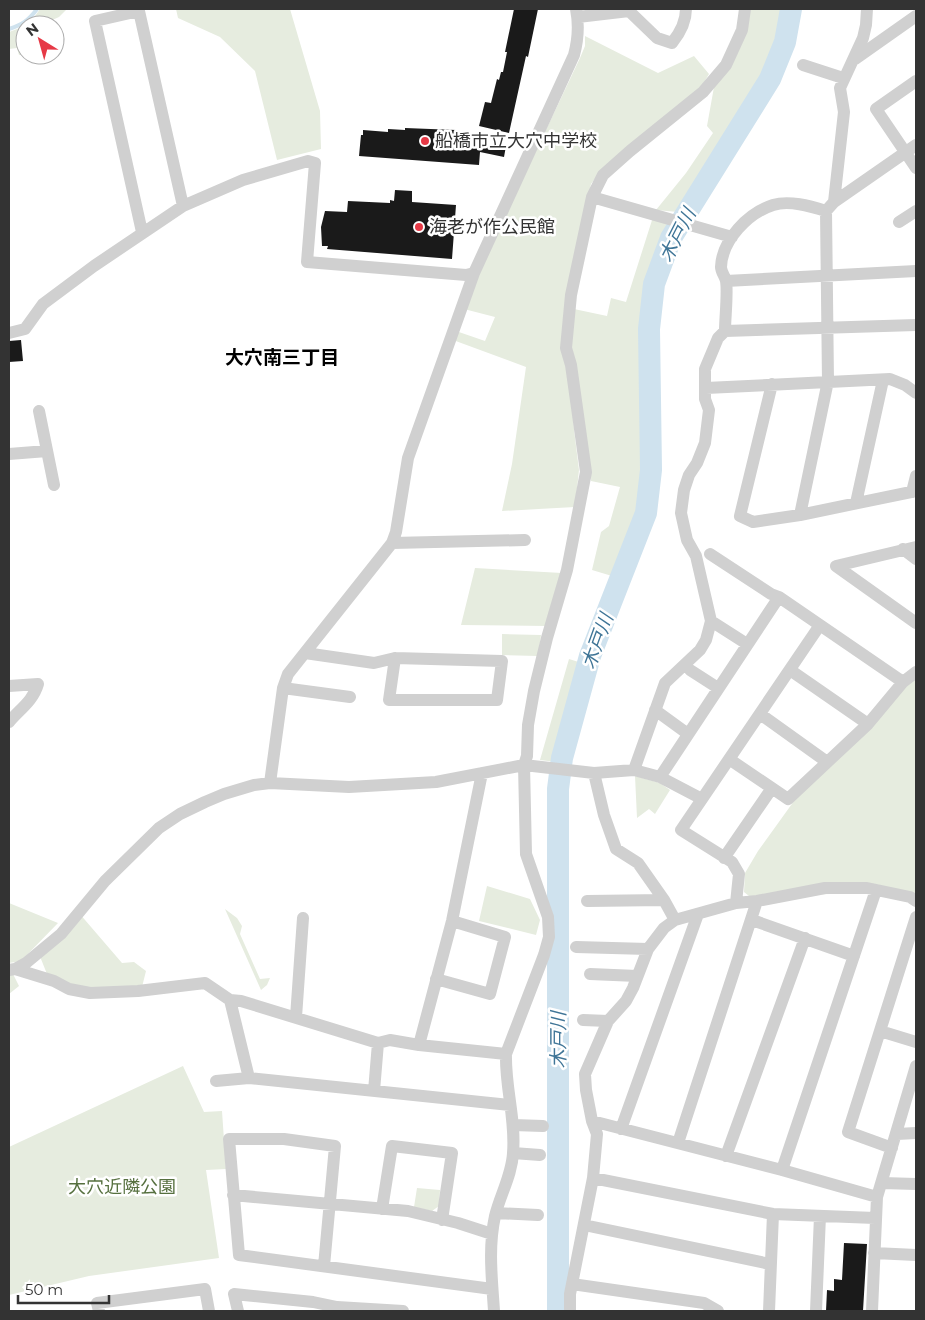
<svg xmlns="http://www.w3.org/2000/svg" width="925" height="1320" viewBox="0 0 925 1320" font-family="Montserrat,'Noto Sans JP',sans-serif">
	<rect width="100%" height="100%" fill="#fff"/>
	<path fill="#e6ecdf" d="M40 9H67L59 17 50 21 47 25H26L33 19Z
		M176 9H290L320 111 321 149 277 160 255 71 220 37 178 18Z
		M748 9H785L781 38 765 80 678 212 656 210 686 173 713 133 707 126 714 87Z
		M25 26 26 55H19L17 48 9 49V32Z
		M585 36 658 73 694 56 709 74 700 89 600 172 591 184 567 294 574 430 579 470 575 507 502 511 512 464 526 367 453 340 456 331 485 341 495 317 464 309 480 269 580 58 585 46Z
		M653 217 670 226 648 280 644 381V460L638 513 612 576 592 570 601 532 609 526 620 487 591 481 570 347 574 309 607 316 611 298 626 302Z
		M475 568 562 573 548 626 461 625Z
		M502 634 541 635 538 656 502 655Z
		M569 659 585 664 556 762 540 760Z
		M916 678V896L909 892 749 896 744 892 745 873 758 851 794 801 906 685Z
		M635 776 660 783 670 790 655 814 649 809 637 818Z
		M487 886 530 899 540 920 536 935 479 921Z
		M9 903 58 923 21 961 9 963Z
		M225 909 237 918 242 926 240 934 260 979 270 978 267 985 261 990Z
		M79 913 122 963 134 962 146 971 142 987 90 990 68 985 47 974 39 954Z
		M11 970 19 986 9 994V971Z
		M183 1066 204 1112 222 1111 226 1169 206 1170 219 1258 89 1276 9 1295V1147Z
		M417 1188 440 1190 439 1206 432 1211 414 1207Z"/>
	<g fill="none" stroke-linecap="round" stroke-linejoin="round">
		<path stroke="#cfe2ee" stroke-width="4" d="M9 29C22 25 29 20 37 9"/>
		<path stroke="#cfe2ee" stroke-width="22" d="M558 1311V789L562 758 590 656 646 513 651 470 649 329 654 284 671 238 770 79 785 42 791 9"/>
	</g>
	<path fill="#1a1a1a" d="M514 9H538L528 57 526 56 509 133 479 126 485 102 491 103 497 79 499 80 501 72H503L507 52H505Z
		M405 128 456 130V141L506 146 504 157 480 152 479 165 359 156 361 135H363V130L388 132V129L405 130Z
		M395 190 412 191V202L456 205 452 259 327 249 328 246H322L321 227 325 211 347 212 348 201 390 203V200L394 201Z
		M21 340 23 361 9 362V341Z
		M844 1243 867 1244 863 1311H826L827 1290 834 1291V1279L842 1280Z"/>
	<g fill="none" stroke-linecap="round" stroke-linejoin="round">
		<path stroke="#d0d0d0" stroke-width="12" d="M628 9 629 11 657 38 672 43C680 33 686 22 686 9
			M578 17 629 11
			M855 59 916 16
			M803 65 843 78
			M916 81 876 109 916 168
			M592 197 732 237
			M834 202 844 112 840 88 863 38 866 25 867 9
			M899 222 916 211
			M142 232 95 21 139 11 183 206
			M726 281 916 271
			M725 331 916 325
			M9 333 25 329 43 304 94 266 183 206 243 180 308 161 315 163 307 262 466 275 474 273 574 55C578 40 579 24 576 9
			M772 384 740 516 753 522 800 515 916 491
			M706 388 890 379 905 385 916 393
			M39 411 54 485
			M9 454 47 451
			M912 492 916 476
			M856 503 883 380
			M800 515 828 381 826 211 834 202 916 145
			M392 543 525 540
			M916 547 836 566 916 623
			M903 549 916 559
			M710 554 771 594 779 597 903 682
			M711 621 747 644
			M305 653 374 663 395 658 502 661 497 700H389L395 658
			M690 670 718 688
			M790 670 868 724
			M9 686 38 684C33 701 20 709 9 722
			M283 688 350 697
			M655 710 688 734
			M760 714 827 762
			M729 759 788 799 868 724 903 682 916 672
			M634 770 665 683 700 650 706 640 711 621 696 556 687 540 681 513 684 490 689 475 697 463 705 443 709 410 705 399V369L718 338 725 331C725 318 728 292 726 281 725 276 721 272 721 267 722 240 748 213 773 205 789 200 810 206 826 211
			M594 773 604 815 616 849 638 863 664 900 675 920
			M660 777 779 597
			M270 783 283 688 288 674 392 543 396 532 408 458 474 273
			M724 858 772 788
			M587 901 664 900
			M736 903 739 874 732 862 681 830 820 625
			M752 920 854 956
			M576 947 648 949
			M15 969 54 981 69 989 90 993 138 991 205 983 230 1000 241 1001 378 1043 390 1040 419 1045 506 1054
			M9 970 15 969 26 963 61 934 105 881 159 828 180 814 205 802 224 794 254 785 270 783 349 787 436 782 524 765 594 773 634 770 660 777 702 799
			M590 974 637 976
			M436 979 490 994 505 937 452 921
			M230 1000 249 1078
			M296 1017 303 918
			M583 1020 608 1021
			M880 1031 916 1042
			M419 1045 452 921 482 773
			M216 1081 249 1078 510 1105
			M374 1091 378 1043
			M592 1121 782 1170 877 1197
			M513 1125 543 1126
			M621 1129 698 914
			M897 1134 916 1133
			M678 1143 757 901
			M892 1148 848 1132 916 917
			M513 1153 540 1155
			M726 1156 805 938
			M782 1170 876 890
			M593 1178 773 1214 875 1218
			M882 1183 916 1184
			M233 1195 408 1211 458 1223 492 1234
			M382 1209 392 1146 452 1153 442 1220
			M496 1213 538 1215
			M584 1225 770 1264
			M874 1253 916 1255
			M324 1266 335 1146 284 1139H229L239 1255 492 1289
			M572 1284 704 1303 718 1311
			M99 1311 97 1303 205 1289 209 1311
			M238 1311 234 1294 313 1302 337 1307 403 1311
			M494 1311C492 1279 488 1248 495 1216 500 1195 512 1175 513 1153 516 1120 505 1087 506 1054L544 955 549 937 548 917 526 854 524 765 527 756 528 725 534 691 547 638 567 570 586 472 571 365 566 348 571 295 592 197 603 175 630 151 703 92 726 65 742 30 745 9
			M570 1311V1294L593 1178 597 1134 592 1121 586 1090 585 1074 608 1021 626 1001 633 988 648 949 664 928 675 920 736 903 757 901 825 888H867L910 897 916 901
			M769 1311 773 1214
			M816 1311 820 1216
			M872 1311 877 1197 916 1066"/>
	</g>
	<g fill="#e63946" stroke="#fff" stroke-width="2">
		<circle cx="425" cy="141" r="5"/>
		<circle cx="419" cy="227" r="5"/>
	</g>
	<g text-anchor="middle" stroke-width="5" stroke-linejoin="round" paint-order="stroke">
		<g font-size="18" fill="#333" stroke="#fff" text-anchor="start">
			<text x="435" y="147">船橋市立大穴中学校</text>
			<text x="429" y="233">海老が作公民館</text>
		</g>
		<g font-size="18" fill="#56703f" stroke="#fff">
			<text x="122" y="1193">大穴近隣公園</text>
		</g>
		<g font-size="19" font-style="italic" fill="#3f7597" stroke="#fff">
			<text transform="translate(677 235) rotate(-63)" y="7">木戸川</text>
			<text transform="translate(597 641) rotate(-70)" y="7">木戸川</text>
			<text transform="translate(558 1040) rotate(-90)" y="7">木戸川</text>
		</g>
		<g font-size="19" font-weight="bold" fill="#000" stroke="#fff">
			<text x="282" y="364">大穴南三丁目</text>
		</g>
	</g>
	<rect width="925" height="1320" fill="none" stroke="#333333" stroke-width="20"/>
	<g transform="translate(40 40) rotate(323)"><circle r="24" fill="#ffffff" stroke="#adadad"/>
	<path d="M0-4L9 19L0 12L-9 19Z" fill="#e63946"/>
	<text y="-8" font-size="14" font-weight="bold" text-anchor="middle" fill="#333333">N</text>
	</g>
	<path d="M18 1295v8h91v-8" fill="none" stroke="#333333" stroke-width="2.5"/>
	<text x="25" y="1295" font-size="15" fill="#333333" stroke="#ffffff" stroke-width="4" paint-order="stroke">50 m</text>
</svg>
